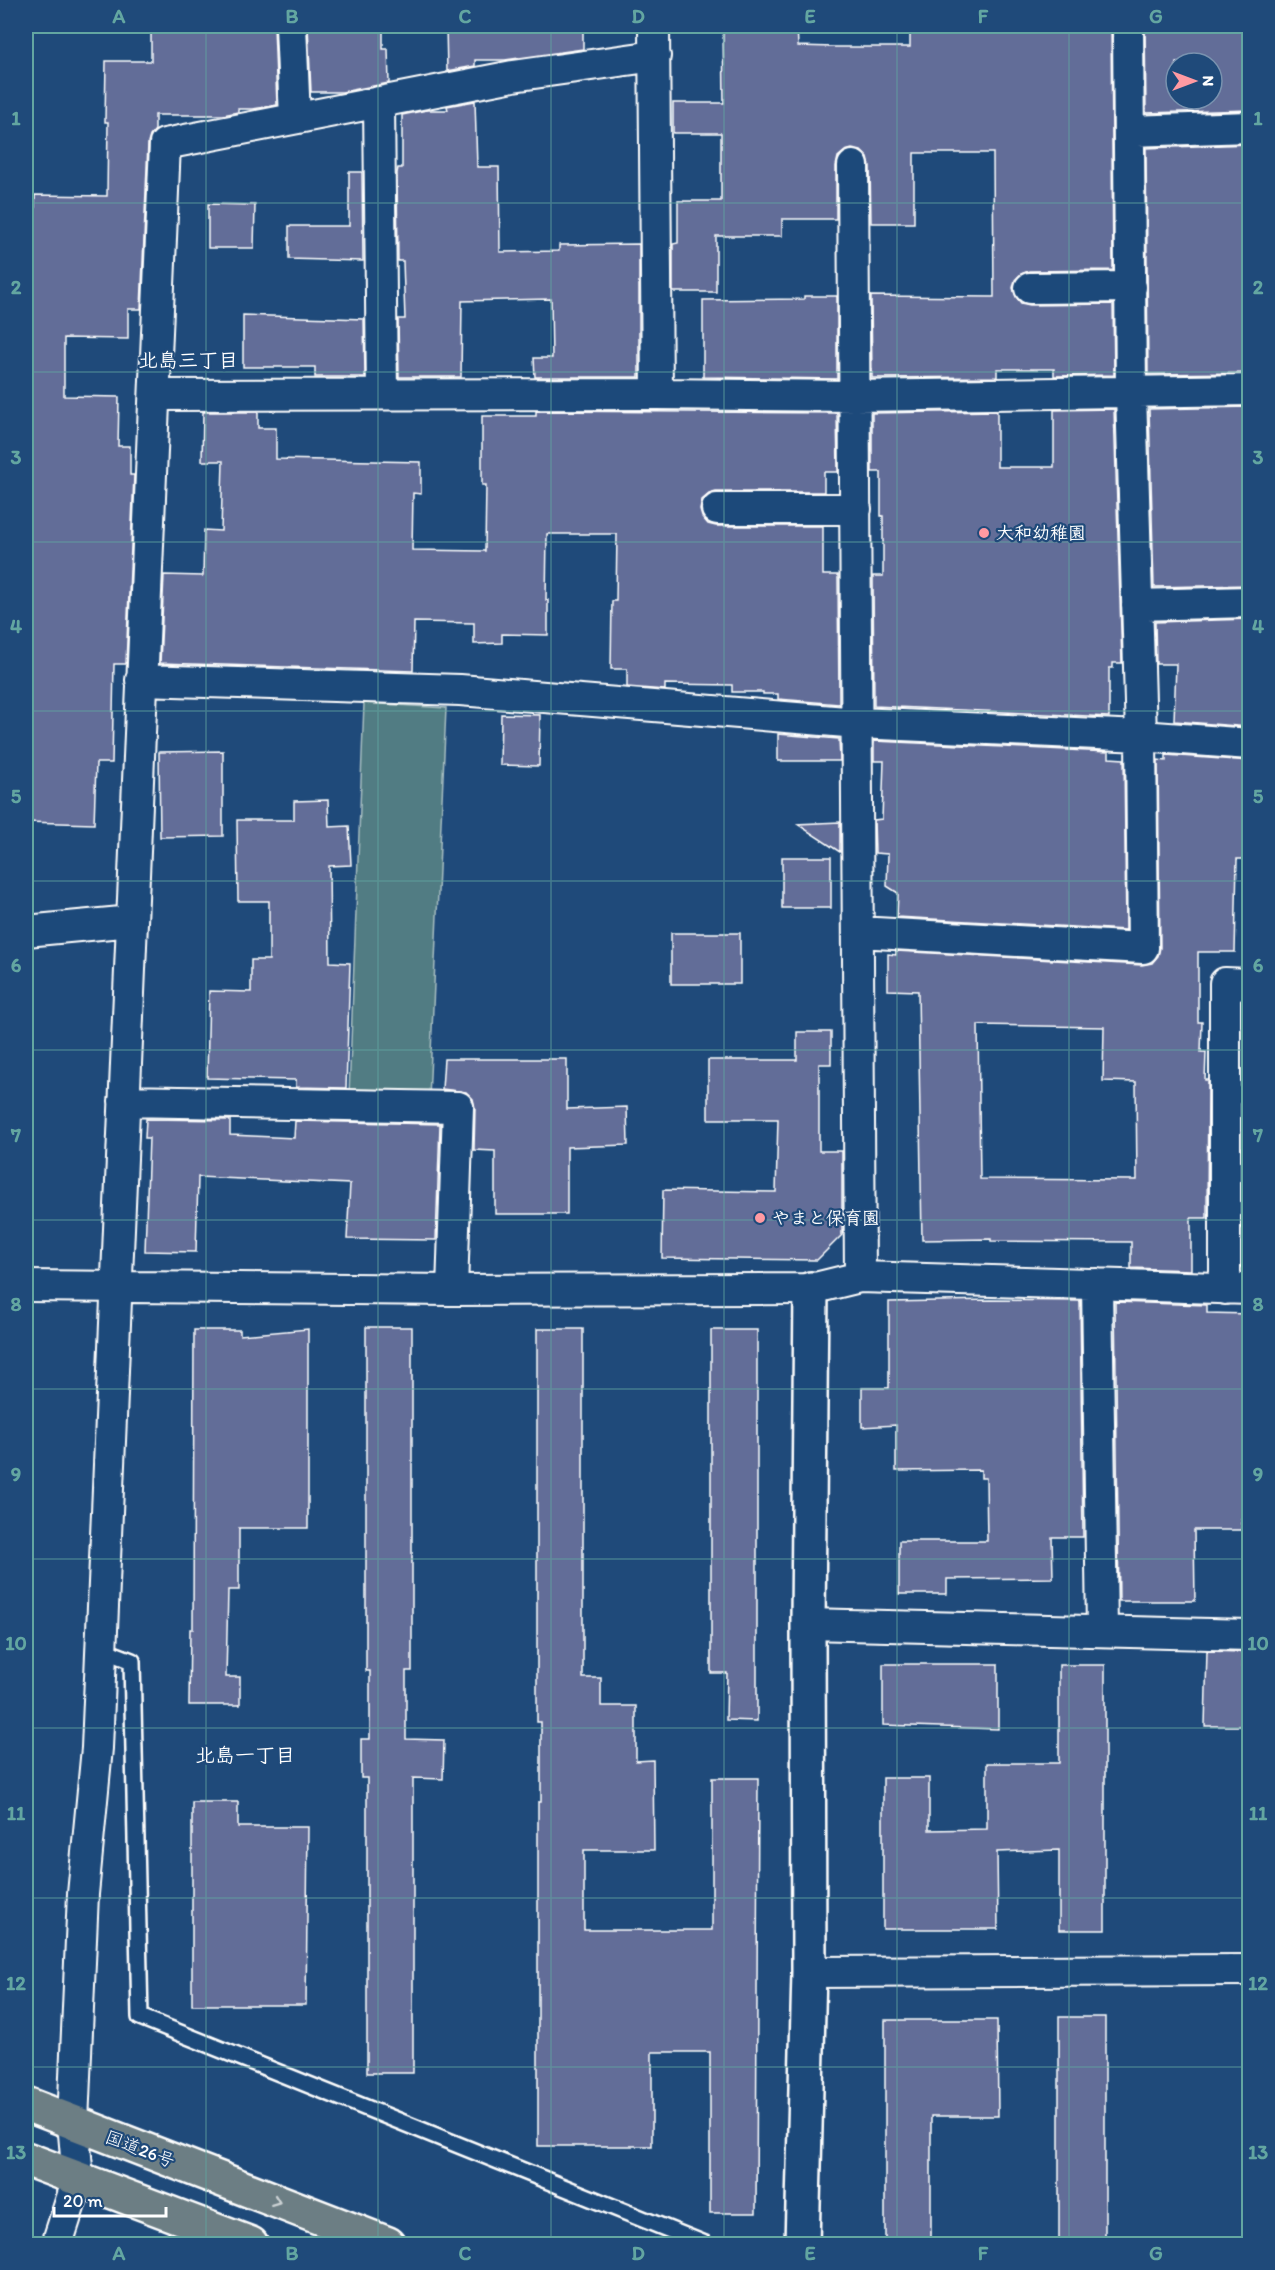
<svg xmlns="http://www.w3.org/2000/svg" width="1275" height="2270" viewBox="0 0 1275 2270" font-family="Itim,'Klee One',sans-serif">
	<rect width="100%" height="100%" fill="#1f4a7a"/>
	<filter id="ink" filterUnits="userSpaceOnUse"><feTurbulence type="fractalNoise" baseFrequency=".0167" numOctaves="2"/><feDisplacementMap in="SourceGraphic" scale="12" xChannelSelector="R" yChannelSelector="G"/><feConvolveMatrix kernelMatrix="1 2 1 2 8 2 1 2 1" color-interpolation-filters="sRGB"/></filter>
	<g filter="url(#ink)">
		<path fill="#517c83" stroke="#a8bec1" stroke-width="1.5" d="M364 703 446 708 429 1099 349 1095Z"/>
		<path fill="#626d98" stroke="#fff" stroke-width="1.5" fill-rule="evenodd" d="M151 26H274L277 105 253 109H238V112L223 115H155V130L150 136 148 143 141 309H128V339L64 338V396L119 397 118 446H130V475H134L126 664H114L112 763H96L94 824 26 822 29 663H26V266H32V227H35V195L107 196 108 122H105L106 61H151Z
			M308 26H383V49H388L389 83 342 92H311Z
			M446 26H583V49L505 60H475V66L447 71Z
			M723 26H797L798 46 834 47H910V26H1111L1113 270 1029 271 1021 274 1015 280 1013 288 1016 297 1021 303 1030 305 1113 304 1114 375 1054 376V369H997V377L872 378 871 296 994 297 993 153H914V223H871L870 166 868 158 861 151 852 149 845 151 838 157 836 166V219H782V236H716V292H673V244L678 243V201H721V133H673V103H724Z
			M1145 26H1250V110L1146 113ZM1176 63H1212V99H1176Z
			M475 101 477 167H499L500 252 559 251V245L639 244V377H535L534 358H552L551 299 462 301 461 377H399L398 319H405L403 261H398L397 173 398 168H402V115L427 110H448L447 106Z
			M1250 144V373L1148 374 1146 148Z
			M349 172H362L363 261 289 259V226H349Z
			M208 204 255 205 254 248H208Z
			M804 296H837V379L703 377V300L804 299Z
			M243 315 364 319 365 377H315V367H243Z
			M1250 407V585L1154 587 1149 409Z
			M1114 409 1122 663H1113V668H1109V717L874 706 873 576H883V516H881V472H872V413L997 411V467H1054V410Z
			M536 411 837 413 838 472H824V492H716L709 494 702 500 700 510 702 517 708 524 716 526H823V575H838L839 704 778 699V694H763V692H732V685L665 684V690L627 687V669H611L612 601H616L617 534H547L546 600H548V635L502 634V643L474 644V623L414 622 413 671 160 663 164 575 203 576 204 530 221 531 223 461H202L203 412H258V428H276V459L421 462V494L413 493 412 550 485 551 486 485H482V416H536Z
			M1250 619V727L1174 721 1176 664H1156L1155 622Z
			M501 714 540 715 539 766 500 765Z
			M778 734 839 739 840 761H778Z
			M874 741 1109 752V758L1124 759 1126 930 897 917 898 893 887 886 888 854 875 853 874 820 882 819 884 761H874Z
			M223 751V836L160 837 159 752Z
			M1166 755 1250 761V859H1237L1235 952H1198V1022H1202L1201 1052H1206L1205 1080H1208L1207 1218H1191V1270L1131 1268V1242L991 1241V1239L922 1240 918 991 888 990V954L896 955V951L1142 965 1152 963 1158 956 1160 948 1158 760 1166 761ZM978 1025 1104 1027 1103 1081 1136 1082 1137 1180 980 1179Z
			M328 800 329 827 349 826 351 865 329 866 330 962 350 963 346 1088 296 1087V1080L207 1078 209 991 251 992V960H269V901H238L237 820H294V801Z
			M840 822V852L797 824Z
			M782 857H831V908H782Z
			M671 933H740V984H671Z
			M797 1032H831V1064H819V1151H842V1235L817 1260 662 1258 663 1190 776 1192 778 1119H708V1060H797Z
			M444 1059H567V1109L627 1107 628 1145 567 1147V1214H495V1151L474 1150 475 1108 473 1099 466 1092 442 1089Z
			M146 1119 230 1120V1135L294 1138 295 1121 440 1124 436 1240 347 1239 350 1184 198 1177 196 1252 145 1251 149 1138H145Z
			M991 1300 1080 1301 1083 1537H1052L1053 1578 947 1579V1594H899V1541H987L986 1478H981V1470L896 1471V1425L862 1427V1388H889V1302Z
			M1115 1302 1207 1305V1313L1250 1314V1508H1242V1530H1194L1195 1601H1119Z
			M366 1327H412V1671H406V1739L444 1740 443 1779 413 1778V2073H367V1778H361V1739H370V1671H366Z
			M308 1329V1528H239V1590H228L226 1677H240V1705H189L190 1629H193L194 1330H240V1335Z
			M537 1329H583V1678H601V1706H636V1761L653 1760 654 1850H584V1930H712V1778H758L756 2213H710V2052H652V2146H538V1802H541V1722H537Z
			M711 1330H757V1721L726 1720 727 1673H711Z
			M1207 1651 1243 1652 1241 1726H1205Z
			M883 1664H998V1729L883 1725Z
			M1059 1665H1105V1930H1059V1850L997 1852 998 1929H883V1778H929V1830L987 1829V1763H1059Z
			M192 1802H238V1827H308L306 2005H192Z
			M1059 2017H1105V2244H1059Z
			M885 2020H997L998 2116H931V2244H885Z"/>
		<g fill="none" stroke-linecap="round" stroke-linejoin="round">
			<defs>
				<path id="service" d="M101 1649 132 1661 140 2017 705 2244"/>
				<path id="minor" d="M291 26 295 118
					M654 26 657 394
					M379 102 382 394
					M1130 131 1250 127
					M853 166 860 1277
					M1030 288 1131 287
					M155 395 657 394 855 396 1250 390
					M717 509H856
					M1137 605 1250 602
					M141 680 460 690 858 723 1141 736 1250 744
					M26 931 132 921
					M858 932 1143 948 1141 736 1131 392 1128 26
					M124 1101 458 1107 452 1290
					M1097 1284 1102 1631
					M26 1286 452 1290 811 1289 860 1277 1250 1289
					M1225 1289V983L1250 984
					M808 1624 1250 1635
					M809 1972 1250 1970
					M57 2244 78 2179 73 2122 83 1894 97 1748 165 144 513 76 655 56"/>
				<path id="tertiary" d="M802 2244 809 1972 808 1624 811 1289"/>
				<path id="trunk" d="M26 2104 388 2244
					M26 2159 251 2244"/>
			</defs>
			<use href="#service" stroke="#fff" stroke-width="20"/>
			<use href="#minor" stroke="#fff" stroke-width="34"/>
			<use href="#tertiary" stroke="#fff" stroke-width="38"/>
			<use href="#trunk" stroke="#fff" stroke-width="38"/>
			<use href="#service" stroke="#1f4a7a" stroke-width="15"/>
			<use href="#minor" stroke="#1f4a7a" stroke-width="30"/>
			<use href="#tertiary" stroke="#1f4a7a" stroke-width="33"/>
			<use href="#trunk" stroke="#6c7e84" stroke-width="33"/>
		</g>
		<defs><path id="oneway-chevron" d="M-2-3.5L2.5 0L-2 3.5" fill="none" stroke-width="1.6" stroke-linecap="round" stroke-linejoin="round" transform="scale(1.5)"/></defs>
		<use stroke="#ccd2d4" href="#oneway-chevron" transform="translate(276 2201) rotate(21)"/>
	</g>
	<path fill="none" stroke="#63a6a1" stroke-width="1.5" stroke-opacity="0.55" d="M206 26V2244M378 26V2244M551 26V2244M724 26V2244M897 26V2244M1069 26V2244M26 203H1250M26 372H1250M26 542H1250M26 711H1250M26 881H1250M26 1050H1250M26 1220H1250M26 1389H1250M26 1559H1250M26 1728H1250M26 1898H1250M26 2067H1250"/>
	<g fill="#ff9aa2" stroke="#1f4a7a" stroke-width="2">
		<circle cx="984" cy="533" r="6"/>
		<circle cx="760" cy="1218" r="6"/>
	</g>
	<g text-anchor="middle" stroke-width="4.5" stroke-linejoin="round" paint-order="stroke">
		<g font-size="18" font-weight="bold" fill="#fff" stroke="#1f4a7a" text-anchor="start">
			<text x="996" y="539">大和幼稚園</text>
			<text x="772" y="1224">やまと保育園</text>
		</g>
		<g font-size="18" fill="#fff" stroke="#1f4a7a">
			<text transform="translate(140 2149) rotate(21)" y="6">国道26号</text>
		</g>
		<g font-size="20" font-weight="bold" fill="#fff" stroke="#1f4a7a">
			<text x="188" y="367">北島三丁目</text>
			<text x="245" y="1762">北島一丁目</text>
		</g>
	</g>
	<rect width="1275" height="2270" fill="none" stroke="#1f4a7a" stroke-width="66"/>
	<g transform="translate(1194 81) rotate(90)"><circle r="28" fill="#1f4a7a" stroke="#7992af" stroke-width="1.5"/>
	<path d="M0-4.5L10 22L0 15L-10 22Z" fill="#ff9aa2"/>
	<text y="-9" font-size="16" font-weight="bold" text-anchor="middle" fill="#ffffff">N</text>
	</g>
	<path d="M54 2207v9h112v-9" fill="none" stroke="#ffffff" stroke-width="3"/>
	<text x="63" y="2207" font-size="18" fill="#ffffff" stroke="#1f4a7a" stroke-width="4.5" paint-order="stroke">20 m</text>
	<rect x="33" y="33" width="1209" height="2204" fill="none" stroke="#63a6a1" stroke-width="2"/>
	<g font-size="20" text-anchor="middle" font-weight="bold" fill="#63a6a1">
		<text x="119" y="23">A</text>
		<text x="292" y="23">B</text>
		<text x="465" y="23">C</text>
		<text x="638" y="23">D</text>
		<text x="810" y="23">E</text>
		<text x="983" y="23">F</text>
		<text x="1156" y="23">G</text>
		<text x="16" y="125">1</text>
		<text x="1258" y="125">1</text>
		<text x="16" y="294">2</text>
		<text x="1258" y="294">2</text>
		<text x="16" y="464">3</text>
		<text x="1258" y="464">3</text>
		<text x="16" y="633">4</text>
		<text x="1258" y="633">4</text>
		<text x="16" y="803">5</text>
		<text x="1258" y="803">5</text>
		<text x="16" y="972">6</text>
		<text x="1258" y="972">6</text>
		<text x="16" y="1142">7</text>
		<text x="1258" y="1142">7</text>
		<text x="16" y="1311">8</text>
		<text x="1258" y="1311">8</text>
		<text x="16" y="1481">9</text>
		<text x="1258" y="1481">9</text>
		<text x="16" y="1650">10</text>
		<text x="1258" y="1650">10</text>
		<text x="16" y="1820">11</text>
		<text x="1258" y="1820">11</text>
		<text x="16" y="1990">12</text>
		<text x="1258" y="1990">12</text>
		<text x="16" y="2159">13</text>
		<text x="1258" y="2159">13</text>
		<text x="119" y="2260">A</text>
		<text x="292" y="2260">B</text>
		<text x="465" y="2260">C</text>
		<text x="638" y="2260">D</text>
		<text x="810" y="2260">E</text>
		<text x="983" y="2260">F</text>
		<text x="1156" y="2260">G</text>
	</g>
</svg>
